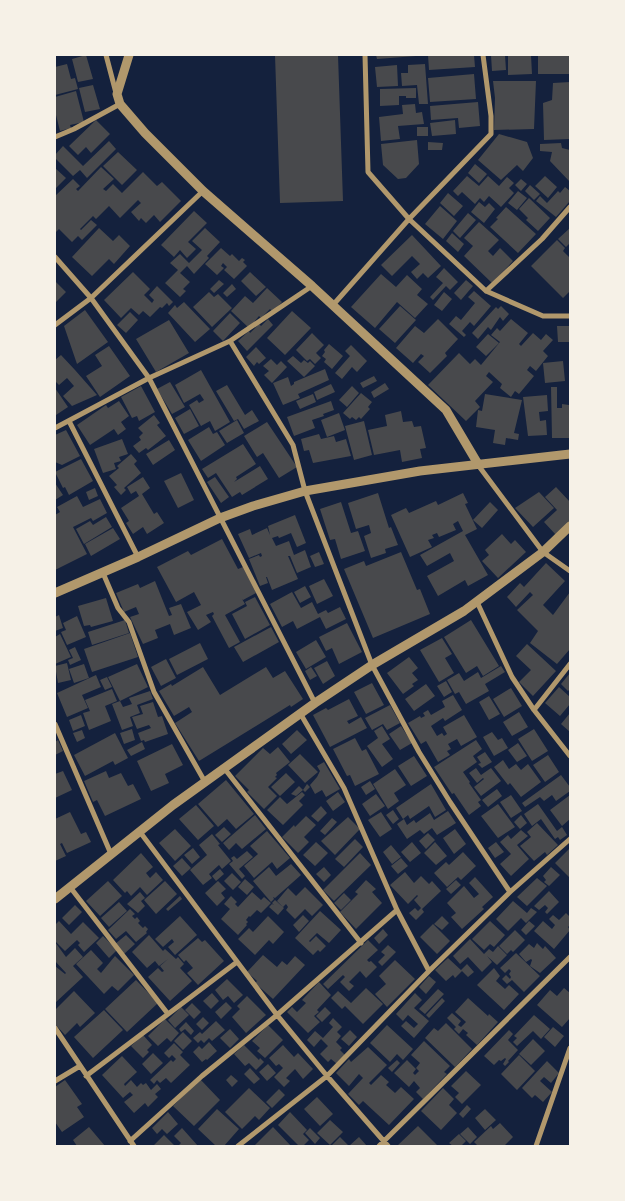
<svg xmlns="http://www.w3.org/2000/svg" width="625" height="1201" viewBox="0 0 625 1201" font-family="'Exo 2',sans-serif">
	<rect width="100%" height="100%" fill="#14213d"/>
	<path fill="#48494c" d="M86 55 93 79 78 82 72 59Z
		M275 55H338L343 201 280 203Z
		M376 55H416V56L377 59Z
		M428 55H474L475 67 429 70Z
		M491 55H505L506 70 492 71Z
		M508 55H531L532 74 508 75Z
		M538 55H570V74H538Z
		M67 64 71 79 75 78 78 89 55 95V67Z
		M425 64 428 104H419L417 85 402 86 401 73H408V65Z
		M397 65 398 86 377 87 375 67Z
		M474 74 476 99 430 102 428 78Z
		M493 81H536L534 129 494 130 495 98Z
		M570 82V139L544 140 543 103 552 100 553 83Z
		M93 85 100 109 85 112 79 88Z
		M416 88V98H406V96H399V105L380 106V89Z
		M76 91 84 122 70 125 71 128 60 131 55 111V97Z
		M478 102 480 126 459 128 458 118 431 120 430 106Z
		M415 104 416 113 422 112 424 124 398 126 400 139 381 141 379 117 403 114 402 105Z
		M96 120 110 134 91 153 86 147 78 155 69 146Z
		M455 120 456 134 432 136 430 123Z
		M417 127H428V136H417Z
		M499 134 527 142 533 158 523 171 517 165 501 180 478 160Z
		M417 140 419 164 406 178 398 179 383 165 381 144Z
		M109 141 116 149 87 178 80 170 73 176 55 158V155L63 146 83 166Z
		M428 142 443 143 442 150H428Z
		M561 143 562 148 570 150V182L550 161 552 152 540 151V144Z
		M118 152 137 170 122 185 103 166Z
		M475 164 487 174 479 183 468 173Z
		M101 167 114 179 103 189 106 191 113 184 122 193 143 172 157 186 162 182 181 201 160 222 154 215 146 223 141 218 139 221 131 212 141 203 138 200 120 218 109 206 96 219 93 216 80 229 81 230 91 220 97 225 82 240 78 236 72 242 59 229 55 233V196L73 179 80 186 76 189 78 191Z
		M55 168 66 178 55 189Z
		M467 176 479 186 488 176 499 186 507 177 514 183 509 188 514 193 501 207 489 196 484 202 480 198 475 204 462 192 458 196 453 191Z
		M545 176 557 187 548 198 535 186Z
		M521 179 527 184 521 191 515 185Z
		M530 185 540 194 534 200 525 191Z
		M565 187 570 191V201L556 217 536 201 540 196 547 203 558 191 560 193Z
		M518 191 527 198 517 210 508 203Z
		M448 193 463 206 454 216 440 203Z
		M529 198 550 218 538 231 526 220 528 218 519 209Z
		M479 202 485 207 489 203 495 209 484 223 471 212Z
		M440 206 457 221 443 239 425 224Z
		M506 207 536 234 518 253 490 227 498 219 496 218Z
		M194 211 207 223 188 242 196 249 187 258 180 250 174 257 161 245Z
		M468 213 476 220 460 238 453 231Z
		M479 222 499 240 488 251 493 256 500 248 513 261 492 283 464 256 473 246 464 238Z
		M99 228 113 241 119 235 130 246 114 264 109 259 92 276 72 257Z
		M205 228 220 242 207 256 209 258 194 274 187 266 180 273 190 282 183 289 186 291 180 297 165 283 178 270 170 263 180 254 189 263 202 250 192 241Z
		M570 228V243L566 247 558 239Z
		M452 233 464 244 458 252 446 241Z
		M412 235 441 266 428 278 423 273 417 279 411 272 420 264 412 256 392 276 381 265Z
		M557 240 565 248 563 251 570 258V291L563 298 531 266Z
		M221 248 230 256 232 254 239 261 242 258 245 260 243 262 247 266 234 279 224 270 227 267 223 263 221 266 224 268 217 275 205 264Z
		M444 268 458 282 450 290 446 286 433 300 430 297 443 283 436 277Z
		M133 272 150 289 144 295 152 303 154 300 149 295 157 286 173 302 169 306 167 303 162 308 160 307 150 317 143 311 139 315 131 308 121 318 104 300Z
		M250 272 266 287 256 296 241 281Z
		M381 274 396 287 407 275 422 289 417 295 428 304 415 318 397 302 375 328 351 307Z
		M219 280 224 284 214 293 210 289Z
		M466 280 473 286 461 300 454 293Z
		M55 281 66 292 55 303Z
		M232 284 236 289 227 297 223 293Z
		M267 288 282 302 273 312 270 309 261 318 259 316 249 328 231 311 245 296 253 303Z
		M474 291 491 306 474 326 470 322 462 331 466 335 464 337 449 324 456 316 461 320 475 303 468 297Z
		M209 292 214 297 218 294 232 308 212 327 193 307Z
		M444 292 452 299 442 311 434 305Z
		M184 302 210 329 195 342 168 313 175 305 177 308Z
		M400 306 416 320 395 343 379 329Z
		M501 306 509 314 503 321 500 317 491 330 488 327 478 339 472 333 496 307 498 309Z
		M85 310 108 342 77 364 64 326Z
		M292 311 311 328 285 355 267 338Z
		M130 312 138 320 126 333 117 325Z
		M230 313 240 323 223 341 213 331Z
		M268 319 273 325 247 351 238 341 249 331 250 333 259 324 261 326Z
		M438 319 458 339 445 353 447 356 430 373 418 362 424 356 421 354 413 363 396 348 415 326 424 333Z
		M511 319 528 333 519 344 521 346 533 333 541 340 546 334 553 340 543 351 548 356 536 371 530 366 527 370 534 376 519 394 515 391 511 397 500 388 502 384 489 372 486 376 493 382 475 401 480 407 466 421 428 385 459 353 470 364 475 359 481 365 500 342 491 335 497 328 500 331Z
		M169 320 189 353 156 372 136 339Z
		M557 326H570V342H558Z
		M312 333 324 345 316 353 321 358 315 364 310 359 307 361 296 350Z
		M488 334 499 343 486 356 476 347Z
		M329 344 343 356 332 369 324 362 326 359 322 356 325 352 324 350Z
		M351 345 367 361 357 372 352 367 342 379 335 373 350 356 345 351Z
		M109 346 130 376 100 397 86 376 102 366 95 355Z
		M256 347 266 358 259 364 257 362 254 366 246 357Z
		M61 355 75 370 97 395 72 406 63 396 74 386 67 378 59 385 55 381V360Z
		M293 356 301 363 304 360 308 363 310 361 315 366 304 377 287 361Z
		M271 359 277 365 281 361 287 367 272 383 264 375 269 371 263 366Z
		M563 361 565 381 545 383 543 363Z
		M325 369 329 380 298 394 300 398 283 405 273 383 288 377 291 386 294 384V382Z
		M201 370 230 422 215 431 210 421 201 426 189 405 197 400 199 403 204 400 200 394 184 403 175 385Z
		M374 376 377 381 363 388 360 383Z
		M170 382 185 407 172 414 157 389Z
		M385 383 389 389 374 398 371 392Z
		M331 384 335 392 317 400 314 392Z
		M227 385 245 415 252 410 259 421 244 429 238 419 234 421 216 391Z
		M141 386 155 412 139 421 137 416 132 418 121 397Z
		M352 386 359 393 347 407 339 400Z
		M551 387H557V408H562V404L569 405 570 438H552Z
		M55 388 68 407 56 415 55 413Z
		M361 393 372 402 368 407 370 409 361 419 359 417 356 420 352 417 350 419 343 413Z
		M313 394 316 402 300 409 296 401Z
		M485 394 522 400 514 433 519 434 518 440 506 438 505 445 493 443 495 430 476 427 478 410 482 411Z
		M547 395 548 411 539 412 540 421 546 420 547 435 528 436 523 397Z
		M119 401 129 416 121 422 126 429 118 435 114 429 90 445 77 425 106 405 108 408Z
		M331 401 334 410 323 414 324 416 312 420 315 428 294 436 287 417Z
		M190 409 199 426 184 434 175 418Z
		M401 411 403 422 412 421 414 427 421 426 426 448 420 449 422 458 402 462 400 450 374 455 368 430 387 426 385 415Z
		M339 413 345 430 327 437 321 420Z
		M154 415 160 423 157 425 166 436 148 450 146 448 139 453 133 446 141 440 139 437 143 433 138 428Z
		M237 420 244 433 227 443 219 431Z
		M364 421 372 455 354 460 345 426Z
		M267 422 297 467 279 478 263 453 257 457 244 436Z
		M209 427 213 434 217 432 225 445 201 461 188 440Z
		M66 430 80 456 62 465 55 462V435Z
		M319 434 321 439 334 436 336 442 346 439 351 456 313 463 309 450 304 451 301 439Z
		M122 439 128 454 119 457 121 461 114 463 116 469 103 473 94 449Z
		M169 440 175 450 153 465 146 454Z
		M243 444 256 464 236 477 237 479 234 482 260 466 268 479 242 495 240 492 232 497 216 473 208 478 202 469Z
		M131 454 137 461 134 464 141 473 124 488 126 490 121 495 114 487 117 485 109 476 119 468 117 466Z
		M81 459 93 481 69 495 65 487 63 488 55 472Z
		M181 473 194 500 178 508 164 481Z
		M143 477 150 488 142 494 154 514 157 512 164 523 147 534 143 527 133 534 126 523 129 521 121 508 139 496 136 491 131 494 127 487Z
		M215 477 229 497 221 503 207 482Z
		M55 483 63 495 55 500Z
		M556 487 570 502V522L556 535 544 522 557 510 545 497Z
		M95 488 98 496 89 500 86 492Z
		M539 492 554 508 533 527 515 508Z
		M378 493 389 528 391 527 398 545 385 549 386 553 371 558 364 536 371 533 369 525 356 529 348 503Z
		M463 493 468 503 465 504 477 529 465 535 488 575 468 586 465 580 438 596 427 576 454 561 450 553 427 566 420 555 463 531 458 521 453 524 456 530 439 537 437 533 432 535 434 538 428 540 432 547 410 557 391 515 406 508 409 513 436 501 438 505Z
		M77 496 83 507 100 499 107 513 93 521 91 518 73 527 87 554 55 570V515L60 512 57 507Z
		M341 502 351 533 358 531 365 551 341 559 335 539 330 540 320 509Z
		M490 502 498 510 482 528 473 520Z
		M295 515 306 543 297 547 291 533 279 538 278 536 272 538 276 546 289 541 294 555 305 550 311 567 297 573 290 556H288L298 579 272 590 267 577H266L268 583 260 586 249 559 259 555 260 557 262 556 261 553 249 558 238 534 250 529 252 535 267 528 270 535 268 526Z
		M106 517 112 527 84 544 76 529 90 521 93 525Z
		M113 528 120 539 91 556 85 544Z
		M502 534 511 544 515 540 526 552 498 578 482 561 489 555 485 550Z
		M222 539 238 569 243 567 256 593 243 600 242 599 245 604 225 615 240 642 229 648 212 616 214 614 213 612 206 615 211 622 198 630 187 612 201 605 194 592 176 602 157 567 188 551 191 555Z
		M319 552 324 564 315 567 310 556Z
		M401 552 417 590 420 589 430 614 373 638 344 569 364 561 366 566Z
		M546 563 565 581 543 605 553 615 570 592V649L557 664 530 643 538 631 517 610 533 595 530 592 516 607 507 597 520 583 524 587Z
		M324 579 333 596 317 604 309 586Z
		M155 581 169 616 172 615 169 608 181 604 191 628 174 635 170 624 155 630 158 638 143 644 130 617 139 614 136 607 124 612 116 593 138 584 140 588Z
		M305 586 311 597 300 603 294 592Z
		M292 592 301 608 312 602 318 614 326 610 328 613 340 607 346 619 326 629 320 617 297 629 293 621 282 627 270 604Z
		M255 597 270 625 245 639 232 614 247 606 245 602Z
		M106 598 113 621 91 627 90 625 84 626 78 606Z
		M59 615 63 628 55 631V617Z
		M77 616 86 637 67 645 61 632 66 630 63 623Z
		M125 620 129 633 92 645 88 632Z
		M471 620 499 666 483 676 477 666 466 673 444 637Z
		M347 623 362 652 339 664 332 648 326 651 319 637Z
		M271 627 279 642 243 662 234 647Z
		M130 633 138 657 92 672 84 649Z
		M60 634 71 657 55 664V637Z
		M442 638 452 654 445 658 454 673 439 682 420 650Z
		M316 640 326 657 306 669 296 652Z
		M200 643 208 659 177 675 169 659Z
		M527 644 556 671 533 696 519 682 531 670 516 656Z
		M75 647 81 660 70 665 68 660 73 658 69 650Z
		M409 657 418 668 412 673 418 680 412 684 414 686 403 694 387 673Z
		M166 659 176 678 161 686 151 667Z
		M327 661 335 676 323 684 314 668Z
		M67 663 71 680 58 683 55 666Z
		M84 664 89 678 74 683 69 669Z
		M137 664 148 687 120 701 108 677Z
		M501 666 505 672 485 684 489 691 466 704 459 692 455 694 447 680 459 673 464 681 478 672 481 678Z
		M203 667 220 695 266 667 273 678 285 671 303 699 291 707 290 705 199 761 175 723 192 712 189 707 174 716 159 691 171 684 172 686Z
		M311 667 317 676 310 680 305 671Z
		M570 673V689L568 691 561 684Z
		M96 675 101 687 82 695 88 708 67 717 57 693Z
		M107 677 112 687 105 690 100 680Z
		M446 681 452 692 444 697 437 686Z
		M372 683 384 705 366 714 354 692Z
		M426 684 435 696 414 711 405 699Z
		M559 687 570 697V704L560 716 545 703Z
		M511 688 522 706 504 717 493 699Z
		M112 689 117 701 105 706 111 721 89 730 83 713 90 711 85 700Z
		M150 691 153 699 137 705 140 713 130 717 133 726 122 730 112 704 120 701 123 707 132 704 129 698Z
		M453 695 462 710 445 721 443 718 431 726 437 736 442 733 444 736 447 734 443 727 464 715 477 737 461 746 457 739 448 744 451 749 447 751 450 755 438 762 426 741 421 744 408 723 420 716 421 718 425 716 423 713 428 710 431 715 445 707 442 701Z
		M489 696 500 714 489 720 479 702Z
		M349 699 358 716 347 721 349 724 361 717 367 728 330 747 313 715 326 708 328 710Z
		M153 702 158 717 162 716 168 734 145 742 144 740 141 741 138 733 151 728 149 725 137 729 132 717 143 714 140 706Z
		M390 705 400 723 387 730 383 724 372 730 365 718Z
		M519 712 528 727 512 736 503 722Z
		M570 713V732L561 724Z
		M81 715 85 726 73 731 69 720Z
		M382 726 390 739 382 744 393 759 382 767 367 746 378 738 374 731Z
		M401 726 412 743 400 750 389 734Z
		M132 729 135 740 124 744 120 733Z
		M534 729 548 751 532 761 518 739Z
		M82 730 85 738 77 742 73 733Z
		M297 730 307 740 291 754 282 744Z
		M492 732 498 740 502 738 508 748 494 756 483 737Z
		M115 733 128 758 115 765 113 761 85 776 74 755Z
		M355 738 362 751 366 749 379 774 355 786 350 775 347 776 333 749Z
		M58 740 63 751 55 755V742Z
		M476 740 482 749 473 756 477 762 463 772 470 782 469 783 481 800 478 802 481 806 469 815 454 793 452 794 434 767Z
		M142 742 145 749 131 756 127 750Z
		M518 743 527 756 517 762 508 750Z
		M172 744 183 765 165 774 169 783 151 791 137 761Z
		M278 747 290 762 276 773 277 775 275 777 277 778 268 787 277 796 264 809 247 792 249 790 235 776 263 748 270 754Z
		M485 752 492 762 482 768 478 764 481 763 477 757Z
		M300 754 318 772 305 783 288 765Z
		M548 755 559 772 545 782 533 765Z
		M414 756 427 776 411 786 398 766Z
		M503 760 509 769 516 764 521 770 528 764 541 782 521 797 510 783 508 785 494 767Z
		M324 762 340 789 326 797 322 790 315 794 310 785 317 777 320 771 317 766Z
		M476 768 481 775 491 768 501 781 481 796 474 787 484 779 483 778 477 783 469 773Z
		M395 769 406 785 394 793 399 801 388 809 373 784Z
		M63 771 72 790 55 798V774Z
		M106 771 109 778 121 773 128 786 133 784 141 799 105 816 97 800 93 802 84 781Z
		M286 773 295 782 280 796 271 787Z
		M561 775 570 787V791L556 801 552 795 544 801 540 797 525 807 522 803Z
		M226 780 254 814 236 829 227 819 218 827 198 804Z
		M370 781 375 789 366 795 361 787Z
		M307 784 310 787 305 792 303 790 296 796 291 794 299 786 303 790Z
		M431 784 446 810 435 817 429 806 410 819 408 815 403 819 396 808Z
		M497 789 502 796 488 807 482 800Z
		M302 792 305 795 299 801 303 805 283 825 267 810 280 797 287 804Z
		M338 792 345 802 333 811 326 801Z
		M376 794 385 806 370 816 362 804Z
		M511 795 522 811 511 818 500 802Z
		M570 795V819L562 826 550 810Z
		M498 804 515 827 498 838 481 816Z
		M538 804 557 831 562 827 567 835 560 840 558 837 555 839 541 819 532 826 524 814Z
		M196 805 214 826 198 840 179 819Z
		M321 806 327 813 318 822 311 816Z
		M393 810 399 819 393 824 386 815Z
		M448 811 456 823 437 835 432 828 424 834 420 830 407 839 397 824 404 819 407 825 414 820 416 823 430 813 434 820Z
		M70 812 81 834 86 832 91 842 67 853 62 843 60 844 66 856 55 861V819Z
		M381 812 392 829 380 837 368 820Z
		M255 815 266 829 242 849 236 843 229 850 223 843Z
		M521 815 527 823 520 829 514 822Z
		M306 816 316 825 304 837 309 842 298 853 282 837 294 825 295 827Z
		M348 817 360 829 335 855 321 841Z
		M332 818 337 822 325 835 320 831Z
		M537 823 558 845 547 855 545 852 534 861 520 846 531 837 527 832Z
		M224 827 231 834 222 842 215 835Z
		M175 829 191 846 175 861 159 843Z
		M455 829 466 844 454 854 443 838Z
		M521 830 528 836 517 845 529 859 511 876 500 864 511 854 500 842 508 835 511 839Z
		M267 831 290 858 277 869 272 862 254 878 244 866 258 854 250 846Z
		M428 833 435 840 426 849 419 841Z
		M212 834 220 844 218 845 231 861 222 869 219 865 209 874 212 878 203 885 190 870 207 855 199 845Z
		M355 839 363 847 344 867 335 859Z
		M316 842 328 853 315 866 303 855Z
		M412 842 421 853 410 862 401 852Z
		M435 842 447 856 436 865 424 853Z
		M496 842 504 852 495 858 488 848Z
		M391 845 401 857 392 864 383 852Z
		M193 848 200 857 192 864 184 855Z
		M570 848V878L555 863Z
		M247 851 253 857 239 869 245 876 242 879 229 864 233 861 231 858 234 856 237 859Z
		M463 852 476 866 461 880 458 877 447 887 434 873 446 862 449 865Z
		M141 853 153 867 146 873 150 878 156 872 163 880 147 895 140 887 131 896 127 891 125 893 113 880Z
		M360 853 371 865 334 901 323 890Z
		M182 858 191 868 182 876 173 866Z
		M401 858 408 866 398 874 391 866Z
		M291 864 301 875 275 898 273 897 274 899 271 902 253 881 269 867 276 876Z
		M324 867 331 875 324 882 316 874Z
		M551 867 560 875 549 886 544 882 546 880 543 876Z
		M220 869 224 874 216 881 212 876Z
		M405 872 414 883 421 876 429 884 432 881 441 891 422 909 424 912 416 920 409 913 415 908 418 911 421 908 414 900 418 896 417 895 408 904 390 885Z
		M232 873 241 882 233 890 224 881Z
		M475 877 493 897 482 907 484 909 462 929 451 917 456 913 447 903 464 886 474 898 479 894 469 883Z
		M537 878 547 886 527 906 517 897Z
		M245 879 254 887 247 895 238 887Z
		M366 880 376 889 372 892 382 903 356 929 340 912 358 894 355 892Z
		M456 880 461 885 451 894 446 889Z
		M108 881 122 896 100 916 86 901Z
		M165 881 177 894 156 914 144 900Z
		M218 881 226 889 221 893 225 898 217 906 205 893Z
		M305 887 323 905 312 916 305 909 295 919 286 910 288 907 286 904 283 907 277 901 288 888 296 896Z
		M549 891 559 902 547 914 545 912 548 908 545 905 539 910 534 906Z
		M140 892 145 898 141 901 145 906 138 913 127 904Z
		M252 892 261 900 264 897 271 903 261 913 257 910 250 917 249 916 246 920 248 922 246 924 247 925 238 935 221 919 230 909 224 904 231 896 237 902 235 904 238 907Z
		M344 893 351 900 341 910 334 903Z
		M180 896 182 899 168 911 166 909Z
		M275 900 284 908 278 915 269 907 272 904 274 905 272 903Z
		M513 901 527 913 531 908 537 912 526 923 521 918 508 931 496 919Z
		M119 902 127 911 109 927 101 918Z
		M75 905 82 912 69 925 62 918Z
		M130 909 135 914 132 916 135 919 137 917 140 921 138 923 143 928 145 926 148 929 146 932 147 933 136 942 126 931 116 939 108 930Z
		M320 911 341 930 329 943 317 933 309 941 310 942 316 936 326 946 320 952 318 950 313 955 295 938Z
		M566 913 570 917V925L568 927 570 930 554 949 534 931 543 921 552 929 555 925 549 919 553 915 559 920Z
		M303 915 309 921 299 932 293 925Z
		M180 916 197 935 175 955 168 947 174 942 172 939 163 947 155 939Z
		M268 916 284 932 273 944 269 940 255 955 238 939 249 928 253 932Z
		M442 916 449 923 442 930 434 924Z
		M59 921 71 934 83 922 99 938 84 952 78 945 80 943 77 940 65 951 55 941V925Z
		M490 921 505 935 494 947 490 944 484 950 472 939Z
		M529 921 535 926 526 935 521 930Z
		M433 924 450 941 437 954 420 937Z
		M383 929 388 935 379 944 374 938Z
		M515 930 525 940 513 952 511 950 507 954 499 946Z
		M126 935 135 944 124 954 115 944Z
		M149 935 163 951 165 949 176 959 178 957 184 964 180 968 192 981 170 1001 148 977 158 968 162 972 164 971 160 966 168 959 159 966 155 961 147 968 132 952Z
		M103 936 117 950 109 958 96 943Z
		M198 938 202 942 205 940 224 961 198 985 187 973 193 968 186 960 184 962 178 955Z
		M470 939 484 954 489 949 493 952 498 946 507 955 497 965 487 956 492 962 482 972 468 957 460 964 453 956Z
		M368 940 378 950 367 960 369 962 371 961 377 967 366 978 360 971 349 982 354 986 349 991 340 982 345 977 343 975 328 989 323 984Z
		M55 942 66 957 75 948 83 957 73 966 83 977 55 1003V966L65 974 66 973 55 961Z
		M537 943 543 949 545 946 556 958 540 973 530 966 532 960 531 959 526 962 519 954 529 944 534 948Z
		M388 945 396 952 382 966 378 962 385 955 381 952Z
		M91 950 103 963 97 969 101 973 115 956 134 975 118 991 112 986 104 994 76 964Z
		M516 953 540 976 524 992 512 980 507 984 502 979 506 975 510 979 511 977 509 974 511 971 509 969 505 973 500 968Z
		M263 955 277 967 282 961 287 965 295 956 305 965 273 999 255 983 257 981 247 972Z
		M448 958 462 971 455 978 453 975 446 981 435 970Z
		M395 960 415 979 387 1007 375 994 386 984 379 976Z
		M467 964 474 972 468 977 461 970Z
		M494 968 500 976 496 981 505 989 509 985 519 994 504 1010 477 985Z
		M429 976 436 982 426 994 419 987Z
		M227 979 243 995 234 1003 228 996 223 1000 215 990Z
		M136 980 158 1003 127 1032 105 1009Z
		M319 982 331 995 317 1010 319 1012 314 1016 320 1022 308 1033 287 1012 292 1007 297 1012 306 1003 302 1000Z
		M366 988 383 1004 363 1024 345 1006 342 1009 331 998 338 991 351 1003Z
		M564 988 570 993V1018L562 1027 537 1005 550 990 557 996Z
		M438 989 444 994 425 1014 419 1009Z
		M74 991 95 1013 80 1027 77 1023 65 1035 55 1024V1010Z
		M212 993 219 1001 211 1009 203 1001Z
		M415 993 422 1000 414 1008 429 1021 414 1038 401 1026 406 1021 414 1028 418 1024 408 1015 403 1021 396 1014Z
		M247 996 266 1015 246 1033 232 1017 240 1009 237 1006Z
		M442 998 445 1001 429 1018 426 1015Z
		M468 998 488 1016 489 1014 498 1022 477 1045 466 1035 468 1033 463 1029 459 1034 454 1029 456 1027 447 1018 452 1013 461 1021 458 1025 461 1027 466 1022 455 1012Z
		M226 1002 232 1008 221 1019 215 1012Z
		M192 1003 201 1012 194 1019 185 1010Z
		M181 1007 189 1015 175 1028 168 1020Z
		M325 1007 331 1013 322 1022 316 1016Z
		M104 1010 123 1030 93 1058 74 1037Z
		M534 1015 550 1029 541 1039 533 1031 517 1046 513 1042 517 1038 514 1036Z
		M203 1017 209 1023 202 1030 196 1024Z
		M333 1018 342 1027 337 1032 341 1036 336 1042 342 1048 340 1050 345 1055 337 1064 331 1059 328 1062 320 1054 328 1046 321 1039 314 1047 307 1040 315 1031 323 1038 333 1027 329 1023Z
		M165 1019 179 1033 171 1042 167 1038 158 1046 148 1036Z
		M216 1021 225 1030 212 1041 209 1038 204 1043 201 1040 198 1043 193 1038 200 1032 202 1034Z
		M186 1022 194 1031 191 1035 185 1029 181 1032 179 1029Z
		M446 1023 472 1049 455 1067 425 1038 434 1028 438 1031Z
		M268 1025 283 1040 265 1058 257 1051 260 1048 252 1041Z
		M387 1025 413 1049 403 1060 397 1054 390 1062 370 1043Z
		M553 1027 564 1036 555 1047 544 1037Z
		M230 1029 239 1039 230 1048 220 1038Z
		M350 1030 357 1037 349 1046 341 1039Z
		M509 1030 513 1034 508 1040 518 1050 508 1061 509 1062 505 1066 503 1064 506 1059 505 1058 501 1061 499 1060 494 1065 484 1056Z
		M183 1032 192 1041 183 1050 174 1041Z
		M143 1035 152 1045 147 1050 149 1052 143 1058 131 1046Z
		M533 1039 545 1051 531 1065 519 1054Z
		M424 1041 450 1066 444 1072 447 1074 423 1099 416 1092 420 1088 414 1081 409 1087 394 1073 407 1060 416 1069 413 1073 415 1075 419 1071 416 1068 420 1063 411 1055Z
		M209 1042 217 1051 207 1060 206 1059 202 1062 193 1052 199 1046 202 1049Z
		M174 1043 183 1052 180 1055 190 1065 171 1083 166 1078 160 1083 157 1080 154 1084 150 1080 171 1060 173 1062 176 1059 172 1055 169 1058 164 1053Z
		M244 1045 259 1060 260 1058 264 1062 256 1070 249 1063 245 1066 234 1054Z
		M283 1045 294 1057 298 1053 313 1069 303 1079 295 1069 286 1078 290 1081 284 1087 274 1077 283 1068 279 1064 276 1066 269 1058Z
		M368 1047 387 1065 369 1083 371 1085 381 1075 389 1082 386 1085 395 1093 401 1087 414 1099 389 1125 363 1101 359 1105 348 1094 363 1078 359 1074 349 1086 336 1073 349 1059 351 1062Z
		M153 1053 163 1063 151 1074 142 1064Z
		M519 1055 535 1071 517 1090 501 1074Z
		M122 1056 137 1072 124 1084 125 1086 131 1080 137 1087 141 1083 143 1085 146 1083 151 1090 157 1084 161 1089 155 1094 158 1097 148 1107 145 1103 134 1113 124 1102 133 1095 130 1092 123 1098 102 1075Z
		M397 1060 400 1063 392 1072 388 1068Z
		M547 1061 559 1073 551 1083 544 1077 540 1081 552 1092 543 1102 535 1095 532 1098 522 1088Z
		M268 1064 276 1073 267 1081 259 1072Z
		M250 1068 260 1079 254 1084 244 1074Z
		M466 1071 481 1085 462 1104 455 1097 459 1093 451 1086Z
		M231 1075 238 1081 232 1087 226 1080Z
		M200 1079 220 1100 194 1126 173 1106Z
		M65 1080 82 1104 77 1107 84 1117 62 1132 55 1122V1087Z
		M249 1088 270 1108 259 1120 255 1116 242 1129 225 1112Z
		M443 1088 454 1099 449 1105 457 1113 441 1130 421 1111Z
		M279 1089 285 1095 272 1108 266 1102Z
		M317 1097 333 1114 320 1126 304 1109Z
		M467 1105 471 1109 463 1118 459 1114Z
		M217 1109 239 1129 224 1146H216L198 1129Z
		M485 1109 496 1120 485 1130 475 1118Z
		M168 1112 178 1124 167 1134 162 1129 157 1134 152 1128Z
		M290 1112 307 1130 303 1134 309 1140 303 1146H299L278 1125Z
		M330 1120 343 1132 330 1145 317 1133Z
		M500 1123 513 1137 504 1146H478L474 1142 491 1126 493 1129Z
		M418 1126 437 1145 435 1146H399L398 1145Z
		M89 1127 105 1146H77L73 1140Z
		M273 1127 291 1146H254Z
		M468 1127 477 1137 470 1144 460 1134Z
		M182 1128 198 1146H178L181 1143 174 1136Z
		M310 1128 320 1138 315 1144 305 1133Z
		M459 1134 466 1141 461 1146H453L449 1143Z
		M164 1135 175 1146H153Z
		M340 1137 349 1146H331Z
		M359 1137 367 1146H349Z"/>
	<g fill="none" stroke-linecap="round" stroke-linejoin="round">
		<path stroke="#b1986c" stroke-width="5" d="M106 55 116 93
			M365 55 368 172 409 219 486 291 543 316H570
			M55 137 74 129 120 104
			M55 257 91 298 149 378 315 703
			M486 291 542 239 570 207
			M333 305 409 219 491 134V116L483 55
			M55 325 91 298 203 191
			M230 341 293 445 305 491 372 665 419 752 450 802 510 892
			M69 421 138 557
			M55 428 149 378 230 341 312 286
			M478 465 543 552 570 571
			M103 573 118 608 129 622 154 692 205 782
			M477 602 512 677 534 710 570 756
			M534 710 570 664
			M300 713 344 788 397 910 429 971
			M55 724 111 854
			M224 768 361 943
			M140 832 277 1015 327 1076 388 1146
			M70 887 168 1014
			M55 1028 134 1146
			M86 1076 237 962
			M55 1081 80 1066
			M130 1141 202 1076 277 1015 397 910
			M238 1146 327 1076 429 971 510 892 570 839
			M379 1146 570 957
			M536 1146 570 1048"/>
		<path stroke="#b1986c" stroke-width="9" d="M129 55 117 94 120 104 145 133 203 191 312 286 446 410 478 464
			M55 593 138 557 220 518 253 506 305 491 420 471 570 454
			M55 899 173 805 315 703 372 665 464 611 543 552 570 526"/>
	</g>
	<rect width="625" height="1201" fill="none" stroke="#f6f1e7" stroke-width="112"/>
</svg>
